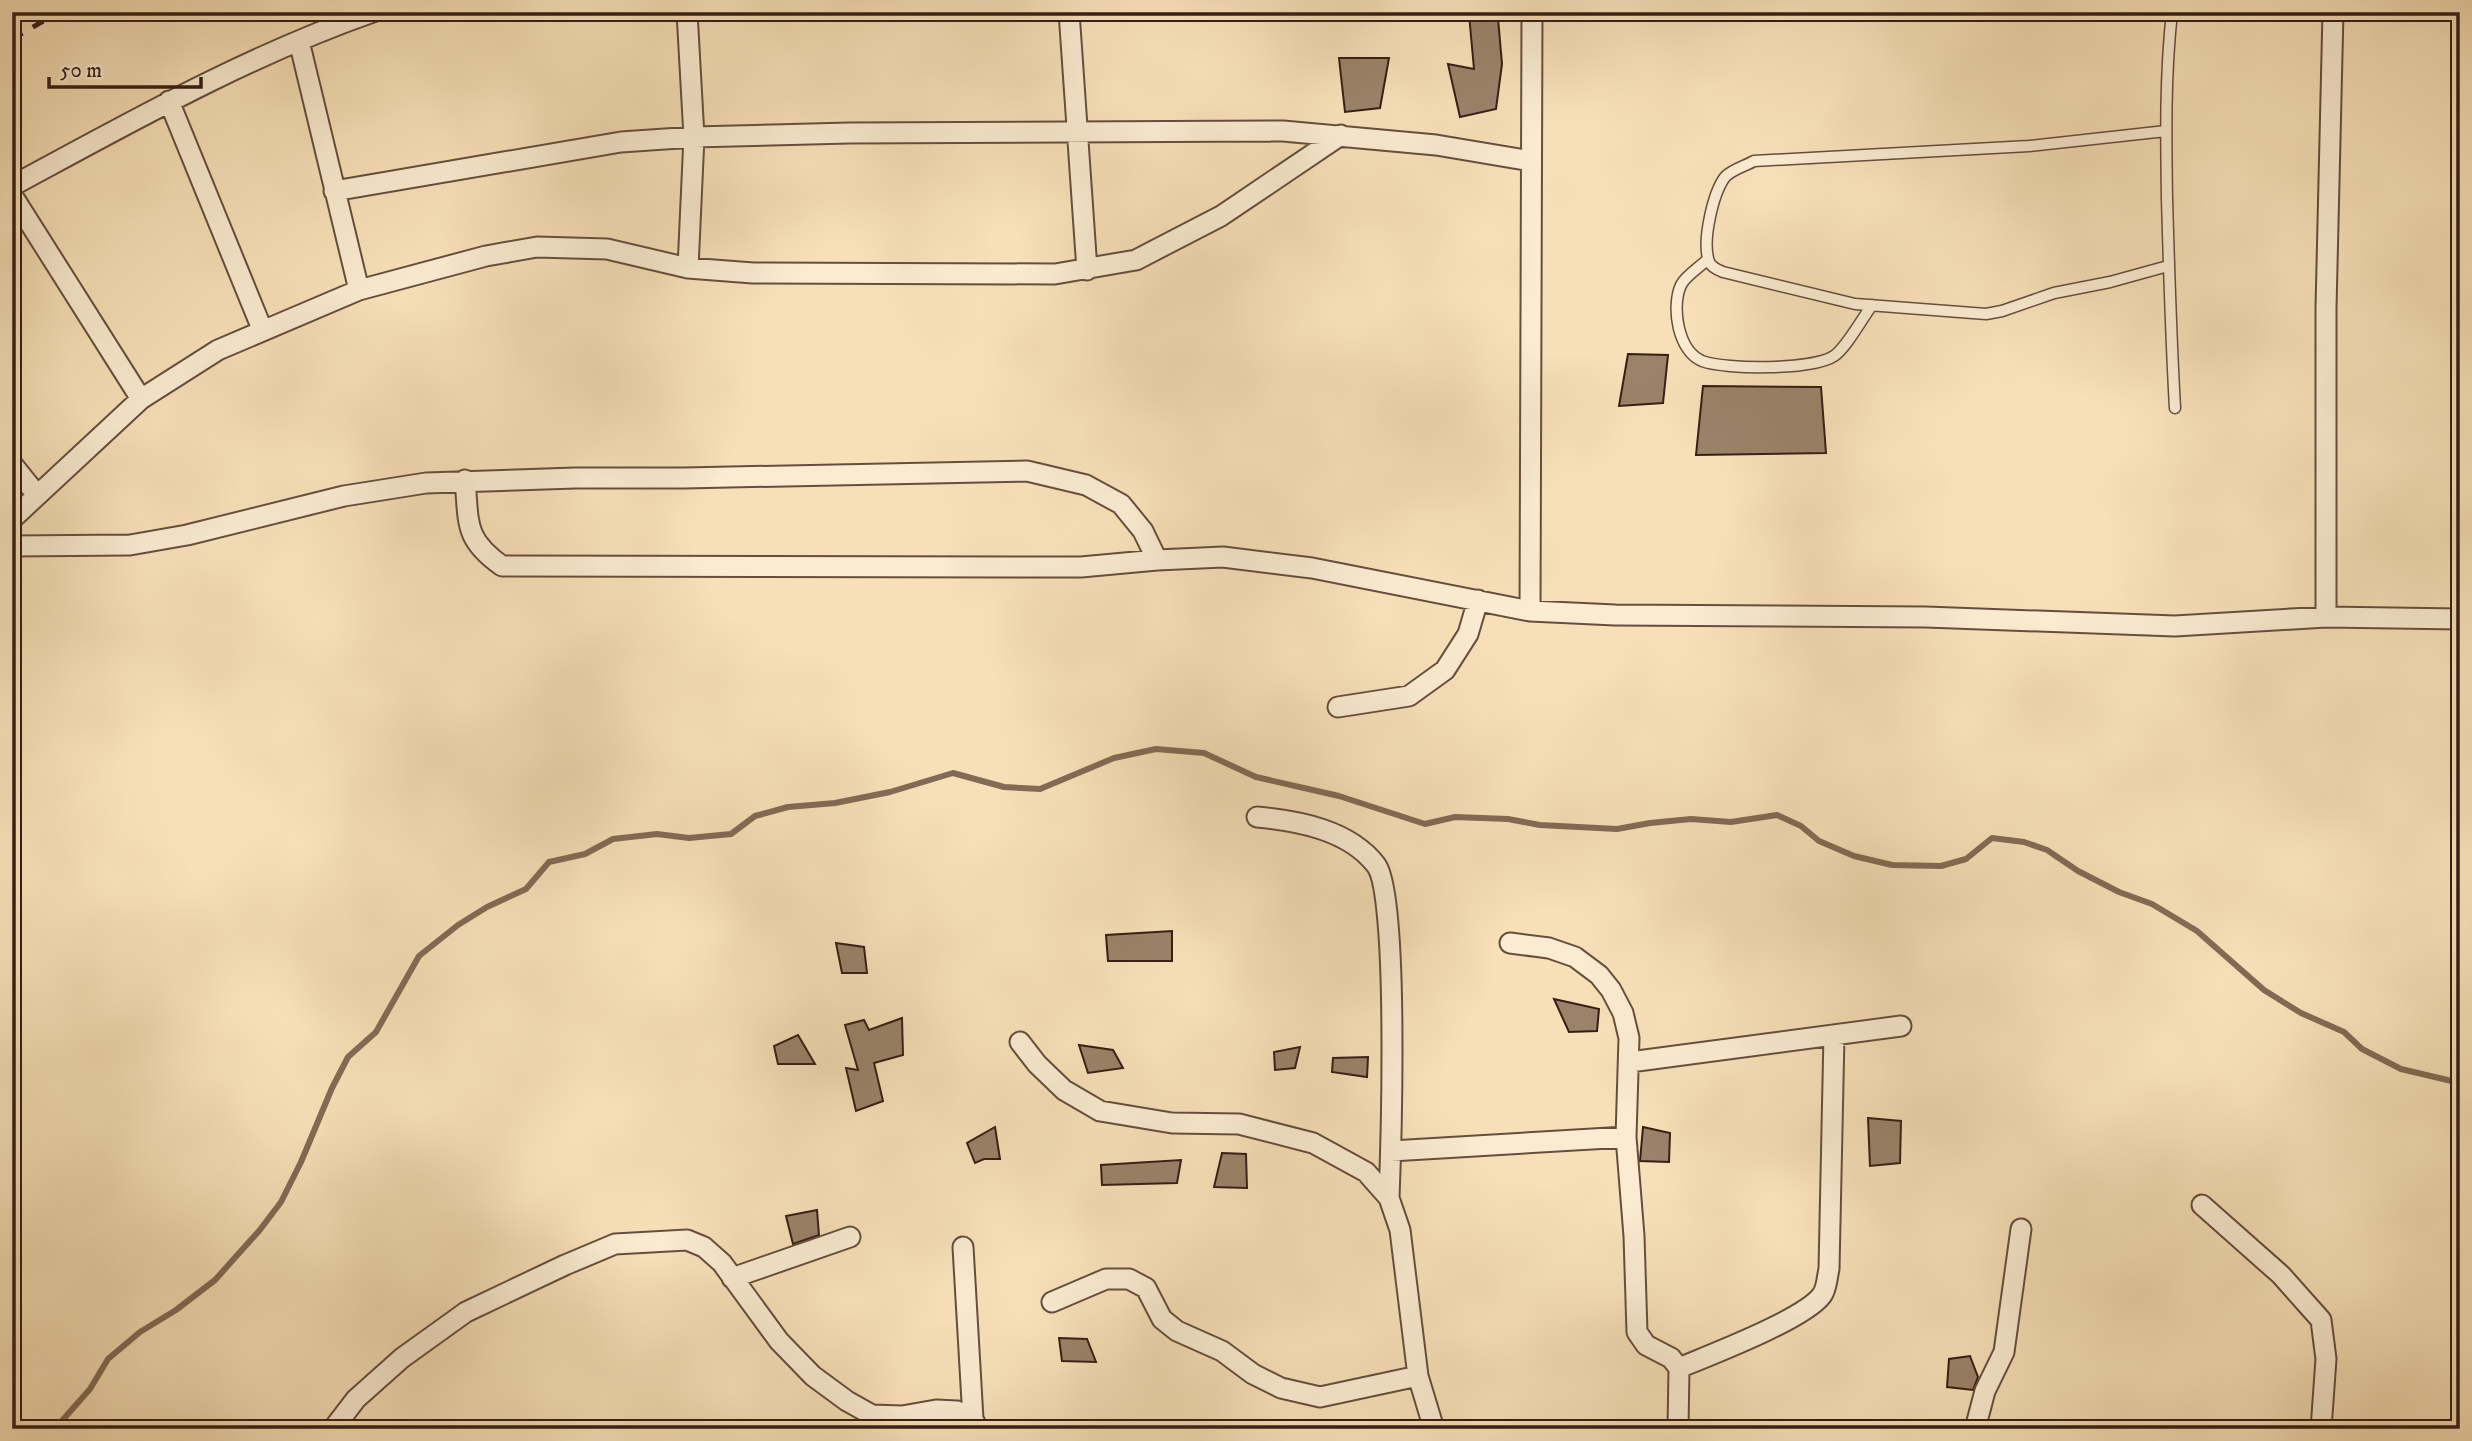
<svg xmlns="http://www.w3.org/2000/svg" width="2472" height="1441" viewBox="0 0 2472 1441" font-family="'IM FELL DW Pica',serif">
	<rect width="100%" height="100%" fill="#f7e0b8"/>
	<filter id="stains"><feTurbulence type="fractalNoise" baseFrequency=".00286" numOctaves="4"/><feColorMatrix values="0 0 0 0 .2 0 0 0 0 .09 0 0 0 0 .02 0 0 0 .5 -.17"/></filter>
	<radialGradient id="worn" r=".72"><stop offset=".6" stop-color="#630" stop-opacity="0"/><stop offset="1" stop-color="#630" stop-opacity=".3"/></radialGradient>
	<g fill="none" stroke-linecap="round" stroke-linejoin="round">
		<path stroke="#826b56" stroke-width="6" d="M49 1429 60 1423 90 1389 108 1359 140 1332 176 1310 215 1280 259 1231 281 1202 301 1162 332 1088 348 1057 376 1032 419 956 458 925 487 907 526 889 549 862 585 854 613 839 657 834 689 838 731 834 755 816 788 807 835 803 890 792 953 773 1004 787 1040 789 1114 758 1156 749 1204 753 1256 777 1339 796 1425 824 1455 817 1508 819 1540 825 1617 829 1650 823 1691 819 1731 822 1777 815 1801 826 1819 841 1854 856 1892 865 1941 866 1966 859 1992 838 2024 842 2047 850 2078 871 2119 892 2152 904 2197 931 2264 990 2301 1013 2344 1032 2362 1049 2401 1069 2460 1083"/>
	</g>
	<path fill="#9a836a" stroke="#361e15" stroke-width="2" d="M1469 14 1498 18 1502 64 1496 109 1460 117 1448 64 1474 69Z
		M1339 58H1389L1380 108 1345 112Z
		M1628 354 1668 355 1663 403 1619 406Z
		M1703 386 1821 387 1826 453 1696 455Z
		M1172 931V961H1108L1106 935Z
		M836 943 864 947 867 973H842Z
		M1554 999 1599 1009 1597 1031 1569 1032Z
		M902 1018 903 1055 874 1063 883 1101 856 1111 846 1068 858 1070 845 1025 864 1020 869 1030Z
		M798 1035 815 1064H778L774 1046Z
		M1079 1045 1113 1050 1123 1068 1088 1073Z
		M1300 1047 1295 1068 1275 1070 1274 1052Z
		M1368 1057 1367 1077 1332 1072 1333 1058Z
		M1868 1118 1901 1121 1900 1163 1870 1166Z
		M995 1127 1000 1159H984L975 1163 967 1143Z
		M1643 1127 1670 1133 1669 1162 1640 1161Z
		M1222 1153 1246 1154 1247 1188 1214 1187Z
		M1181 1160 1177 1183 1102 1185 1101 1165Z
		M817 1210 819 1235 793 1244 786 1216Z
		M1059 1338 1087 1339 1096 1362 1062 1361Z
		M1970 1356 1978 1377 1973 1390 1947 1387 1949 1359Z"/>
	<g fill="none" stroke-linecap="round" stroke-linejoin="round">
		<defs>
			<path id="lane" d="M2172 12C2165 75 2166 137 2167 199 2169 269 2171 339 2175 408
				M2166 131 2029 146 1754 161C1745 166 1731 170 1725 177 1713 193 1703 238 1708 258 1709 266 1716 269 1723 272L1855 304 1986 314 2002 311 2054 293 2110 282 2168 266
				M1708 259C1700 267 1685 276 1681 285 1671 307 1678 351 1702 361 1727 370 1812 370 1834 356 1846 348 1862 319 1872 305"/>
			<path id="street" d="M687 12 694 137 688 268
				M1069 12 1087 270
				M299 41 359 290
				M169 101 262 329
				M12 186C129 123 247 56 373 12
				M334 191 621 142 694 137 849 133 1283 131 1436 145 1531 161
				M12 195 141 399
				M12 464 37 495
				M465 480C469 524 464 539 502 566L1081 567 1157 560 1223 557 1312 568 1530 611 1615 615 1926 617 2175 626 2326 617 2460 619
				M12 519 141 399 218 350 359 290 486 256 537 247 607 249 688 268 753 273 1055 274 1136 260 1221 216 1341 135
				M12 546 130 545 187 535 344 496 426 483 575 478H684L1027 471 1086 485 1121 504 1143 531 1157 560
				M1530 611 1532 12
				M2326 617V308L2333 12
				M1338 707 1409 696 1445 670 1468 634 1478 600
				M1257 817C1299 821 1349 830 1376 865 1399 894 1391 1148 1389 1198
				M1510 943 1549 948 1575 957 1599 975 1611 990 1623 1013 1629 1038 1626 1137 1634 1236 1637 1332 1646 1345 1671 1358 1679 1368 1678 1429
				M1020 1042 1037 1064 1064 1090 1100 1111 1172 1123 1239 1124 1313 1143 1366 1172 1389 1198 1400 1230 1418 1376 1434 1429
				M1630 1062 1901 1026
				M1391 1151 1626 1137
				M2202 1205 2281 1275 2321 1320 2326 1359 2321 1429
				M963 1247 973 1419
				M732 1278 850 1237
				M1052 1302 1106 1279H1129L1146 1288 1162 1319 1177 1331 1222 1351 1253 1374 1281 1388 1320 1397 1418 1376
				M1679 1368C1710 1355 1805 1319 1822 1295 1827 1288 1827 1277 1829 1269L1834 1035
				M333 1429 356 1399 402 1358 466 1312 565 1265 615 1244 687 1240 704 1247 722 1263 779 1341 813 1376 847 1401 872 1415 902 1416 936 1410 957 1411 973 1419 978 1429
				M1975 1429 1985 1391 2004 1352 2021 1229"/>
		</defs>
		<use href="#lane" stroke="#664e3e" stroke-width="13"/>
		<use href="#street" stroke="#664e3e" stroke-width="23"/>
		<use href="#lane" stroke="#faebd1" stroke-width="10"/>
		<use href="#street" stroke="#faebd1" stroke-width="19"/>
		<path stroke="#361e15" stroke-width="5" stroke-dasharray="12 12" stroke-linecap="butt" d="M12 39 59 12"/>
	</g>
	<rect width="2472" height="1441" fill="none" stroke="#f7e0b8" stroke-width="42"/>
	<rect x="14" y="14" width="2444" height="1413" fill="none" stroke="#361e15" stroke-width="3.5"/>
	<rect x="21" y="21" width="2430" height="1399" fill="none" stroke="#361e15" stroke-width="2"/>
	<path d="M49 77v10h152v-10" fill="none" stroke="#361e15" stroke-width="3.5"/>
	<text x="60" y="77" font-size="21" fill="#361e15" stroke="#faebd1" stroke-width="5" paint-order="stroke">50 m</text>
	<rect width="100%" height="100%" filter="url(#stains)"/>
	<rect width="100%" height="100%" fill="url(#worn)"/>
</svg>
